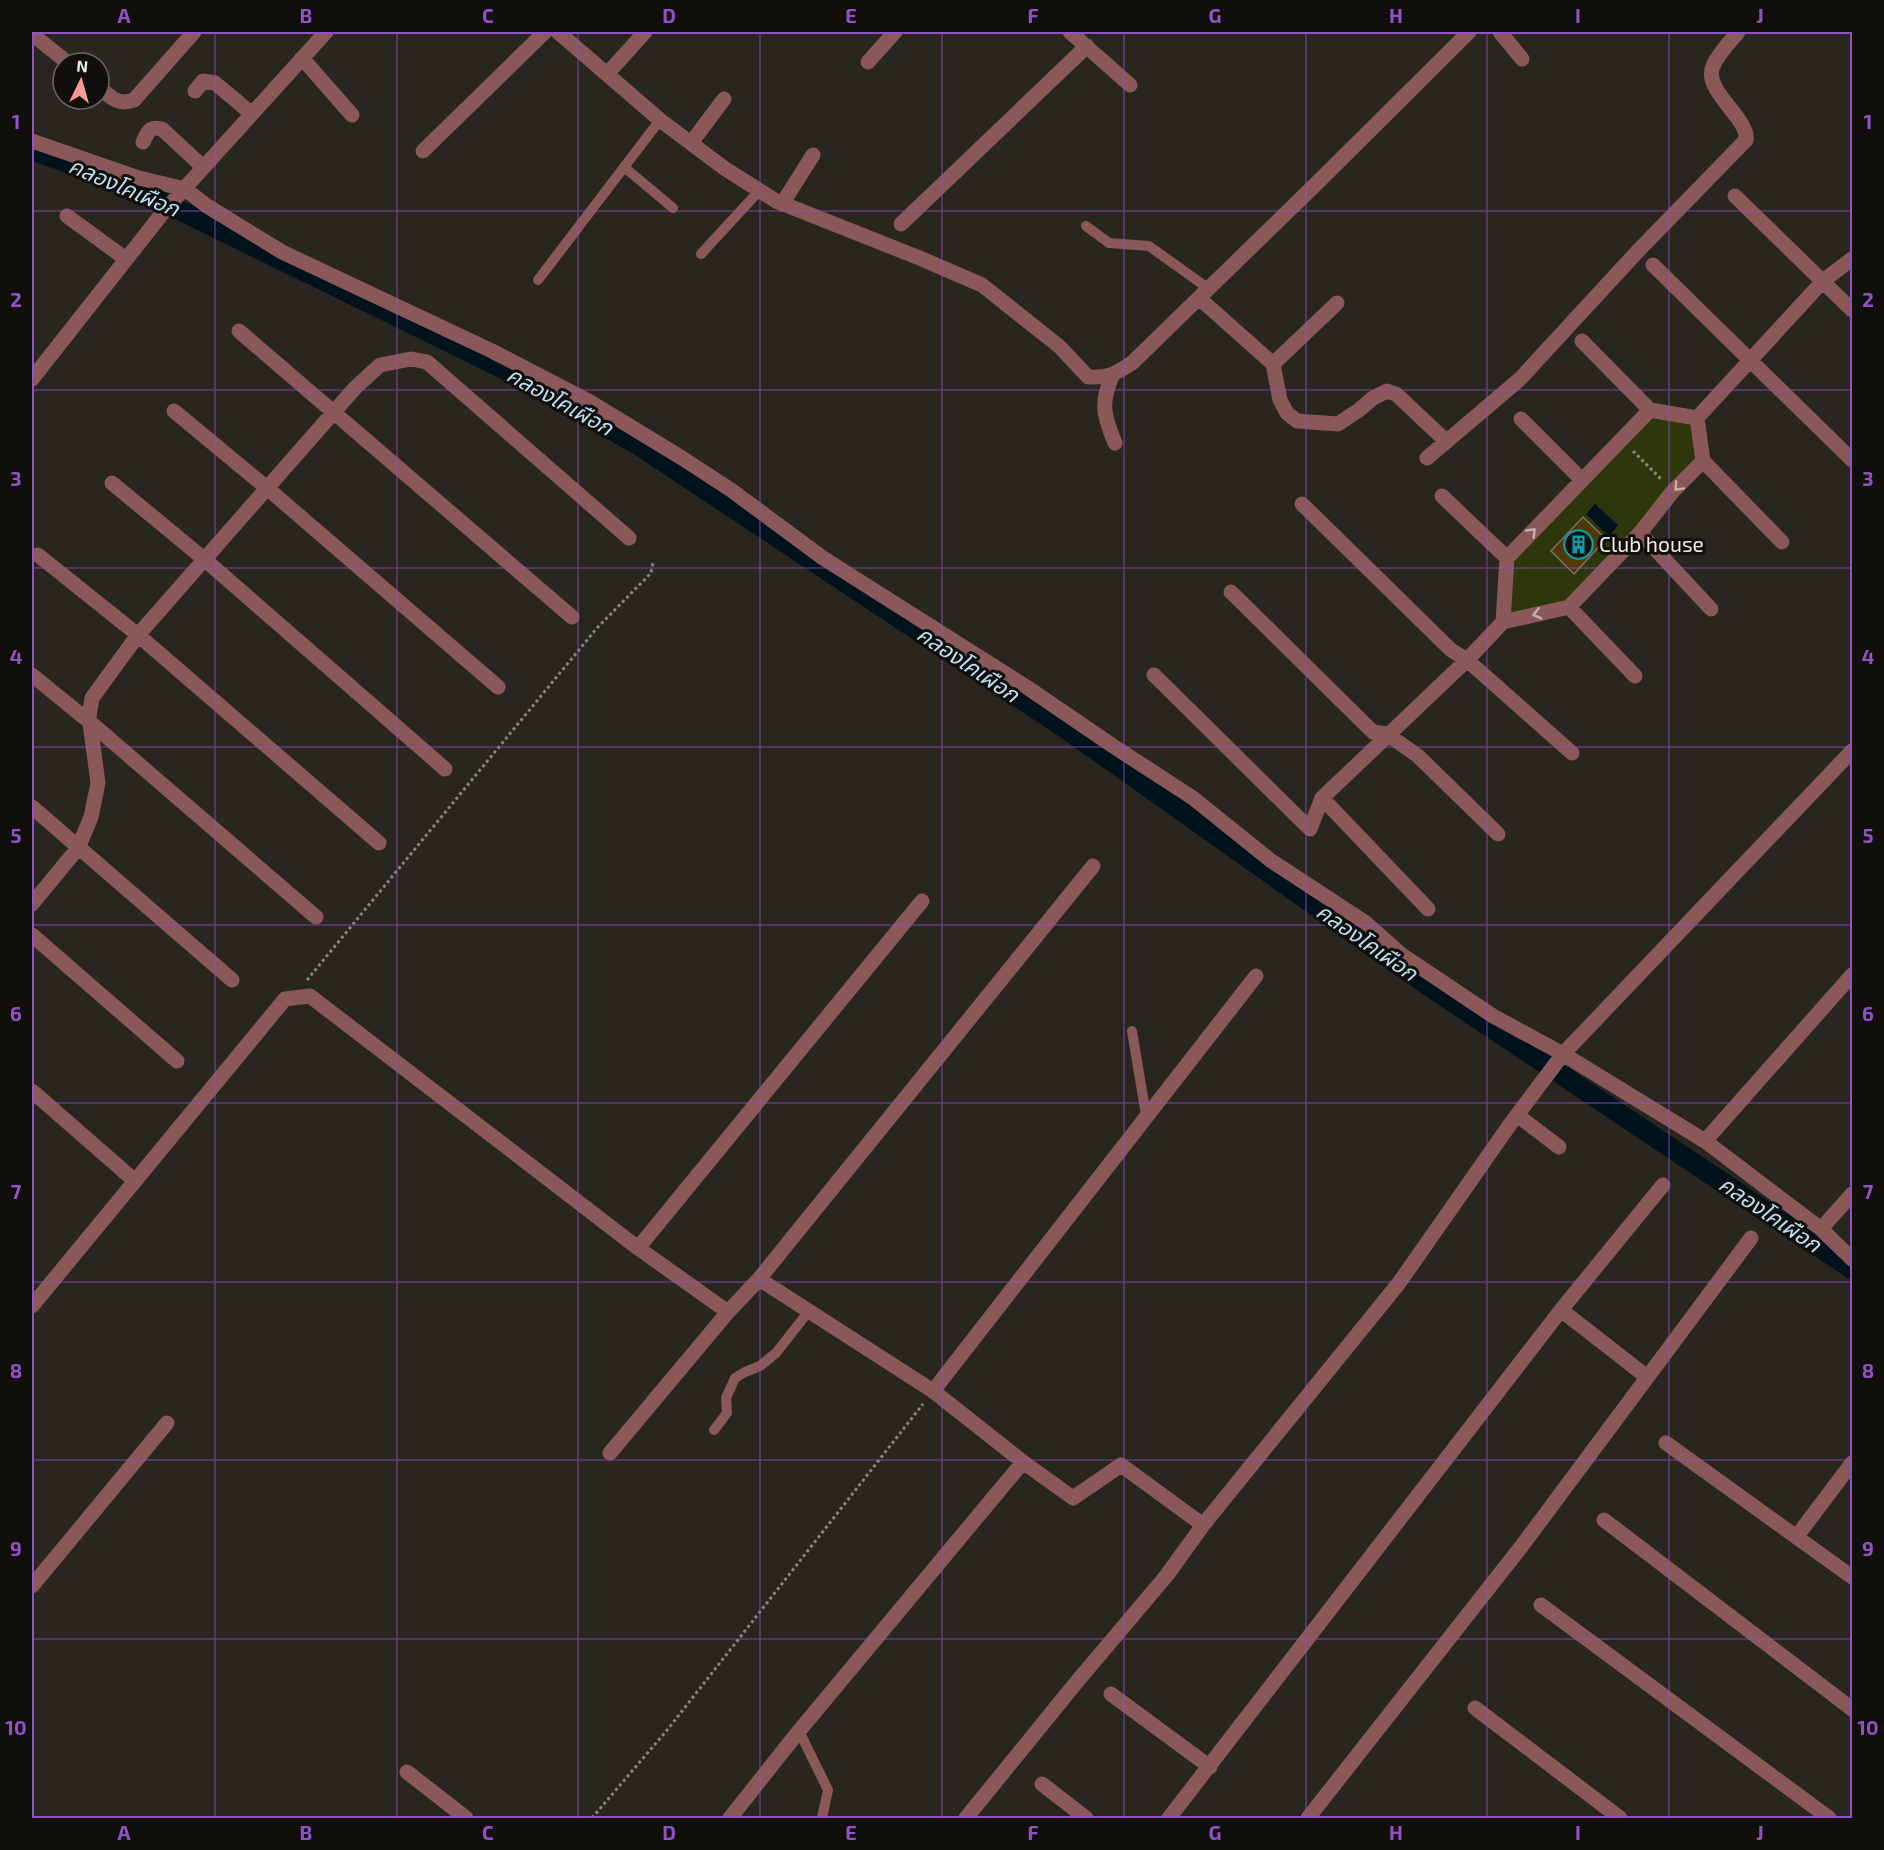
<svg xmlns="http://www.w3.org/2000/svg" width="1884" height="1850" viewBox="0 0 1884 1850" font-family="'Exo 2','Noto Sans Thai',sans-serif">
	<rect width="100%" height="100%" fill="#29251f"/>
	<path fill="#2e370b" d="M1650 410 1697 418 1703 461 1569 607 1503 622 1507 558Z"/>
	<path fill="#00131d" d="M1595 504 1618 525 1609 537 1586 514Z"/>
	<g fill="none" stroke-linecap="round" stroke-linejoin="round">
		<path stroke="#00131d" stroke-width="20" d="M32 150 126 184 512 373 638 445 1066 729 1427 985 1852 1269"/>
	</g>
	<path fill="#513905" stroke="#77736c" stroke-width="1.5" d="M1583 517 1606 539 1574 574 1551 551Z"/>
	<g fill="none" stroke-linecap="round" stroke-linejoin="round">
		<path stroke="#88847f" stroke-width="3" stroke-dasharray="3 3" stroke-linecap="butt" d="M1633 451 1662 480
			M307 980 597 628 651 573 653 562
			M592 1818 668 1729 923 1404"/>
		<path stroke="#8a5858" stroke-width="10" d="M624 167 673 208
			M1086 226 1109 243 1149 246 1209 289
			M701 254 759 191
			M538 280 660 120
			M1132 1031 1146 1115
			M714 1430 727 1413 726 1398 735 1378 745 1372 760 1366 776 1353 809 1311
			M799 1731 828 1790 822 1818"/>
		<path stroke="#8a5858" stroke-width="15" d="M558 32 660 120 724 168 776 201 922 259 982 285 1060 347 1088 377C1109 378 1115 374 1132 363L1318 182 1469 32
			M1070 32 1130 85
			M1500 32 1522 59
			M32 34 68 63
			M302 58 352 115
			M868 62 895 32
			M607 74 645 32
			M99 87C111 97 117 106 134 100L194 32
			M195 91 203 81 215 83 252 114
			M32 141 139 178 185 189 207 206 282 252 492 351 590 402 682 458 731 490 823 558 1028 688 1113 746 1193 798 1270 860 1366 923 1402 955 1493 1016 1563 1054 1705 1141 1821 1229 1852 1259
			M143 142C148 131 150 126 162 129L203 167
			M691 143 724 99
			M423 151 545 32
			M1735 196 1852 310
			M782 204 813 155
			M67 216 126 259
			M901 224 1087 46
			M1653 265 1852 460
			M1199 298 1273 364 1280 400 1287 413 1297 421 1338 424 1359 410 1373 398 1387 391 1396 394 1446 441
			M239 331 572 617
			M1582 341 1650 410
			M1273 364 1337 303
			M1112 376C1100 404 1104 416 1115 443
			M32 379 165 210 326 32
			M174 411 267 488 498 687
			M1697 418 1824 280 1852 259
			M1521 419 1582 480
			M1427 458 1520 379 1637 252 1746 140C1750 119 1702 90 1713 66 1718 54 1730 42 1738 32
			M1703 461 1782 542
			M112 483 204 559 445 769
			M1442 496 1507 558
			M1302 504 1451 650 1467 660 1572 753
			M1640 533 1711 609
			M38 555 138 635 379 843
			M1231 592 1373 732 1387 734 1418 756 1498 834
			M1569 607 1635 676
			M1503 622 1507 558 1650 410 1697 418
			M32 675 91 723 316 917
			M1154 675 1310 829 1322 798 1467 660 1503 622 1569 607 1640 533 1673 491 1703 461 1697 418
			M1322 798 1428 909
			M32 807 232 980
			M32 904 78 848 91 817 98 783 89 716 92 698 138 635 355 388 380 365 411 359 427 362 629 538
			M32 935 177 1061
			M32 1091 135 1181
			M1517 1115 1559 1147
			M1705 1141 1852 975
			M1821 1229 1852 1194
			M638 1248 922 901
			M759 1279 933 1391 1023 1462 1073 1498 1121 1465 1203 1525
			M32 1306 285 999 310 996 638 1248 728 1312
			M1561 1310 1647 1377
			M933 1391 1256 976
			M1666 1443 1852 1577
			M610 1453 728 1312 759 1279 1093 866
			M1604 1520 1852 1709
			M1797 1536 1852 1463
			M32 1586 167 1423
			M1541 1605 1829 1818
			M1111 1694 1210 1767
			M1475 1708 1620 1818
			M407 1772 466 1818
			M1042 1784 1086 1818
			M730 1818 799 1731 1023 1462
			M966 1818 1075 1684 1167 1575 1203 1525 1399 1283 1511 1123 1563 1054 1852 751
			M1169 1818 1561 1310 1663 1185
			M1308 1818 1521 1547 1751 1238"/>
	</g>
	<defs><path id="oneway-chevron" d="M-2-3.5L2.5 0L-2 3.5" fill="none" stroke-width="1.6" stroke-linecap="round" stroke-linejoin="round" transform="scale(1.5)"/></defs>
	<g stroke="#c5b0ad">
		<use href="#oneway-chevron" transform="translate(1678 487) rotate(133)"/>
		<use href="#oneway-chevron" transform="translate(1532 532) rotate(-46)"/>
		<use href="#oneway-chevron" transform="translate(1537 614) rotate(167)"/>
	</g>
	<path fill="none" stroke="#9252c7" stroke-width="1.5" stroke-opacity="0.55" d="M215 32V1818M397 32V1818M578 32V1818M760 32V1818M942 32V1818M1124 32V1818M1306 32V1818M1487 32V1818M1669 32V1818M32 211H1852M32 390H1852M32 568H1852M32 747H1852M32 925H1852M32 1103H1852M32 1282H1852M32 1460H1852M32 1639H1852"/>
	<defs>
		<symbol id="building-ring" viewBox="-11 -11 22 22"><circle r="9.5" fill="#100f0c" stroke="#0f9aa8" stroke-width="1.5"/><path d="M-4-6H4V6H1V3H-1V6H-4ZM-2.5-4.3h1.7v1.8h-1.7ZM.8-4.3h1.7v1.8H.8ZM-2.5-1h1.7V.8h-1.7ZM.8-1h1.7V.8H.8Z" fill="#0f9aa8"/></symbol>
	</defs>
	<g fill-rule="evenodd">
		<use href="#building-ring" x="1562" y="528" width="33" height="33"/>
	</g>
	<g text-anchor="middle" stroke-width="6" stroke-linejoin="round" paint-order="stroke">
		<g font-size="21" fill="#edeae6" stroke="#100f0c" text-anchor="start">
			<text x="1599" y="552">Club house</text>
		</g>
		<g font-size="22" font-style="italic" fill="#bbdff4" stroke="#100f0c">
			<text transform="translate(124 187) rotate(23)" y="8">คลองโคเผือก</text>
			<text transform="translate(560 401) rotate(29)" y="8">คลองโคเผือก</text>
			<text transform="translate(968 664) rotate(34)" y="8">คลองโคเผือก</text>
			<text transform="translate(1367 942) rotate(35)" y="8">คลองโคเผือก</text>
			<text transform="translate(1770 1214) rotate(34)" y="8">คลองโคเผือก</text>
		</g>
	</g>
	<rect width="1884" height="1850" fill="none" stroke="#100f0c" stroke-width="66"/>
	<g transform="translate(81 81) rotate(5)"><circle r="28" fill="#100f0c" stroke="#686763" stroke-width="1.5"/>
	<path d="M0-4.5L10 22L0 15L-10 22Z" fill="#f59b97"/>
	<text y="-9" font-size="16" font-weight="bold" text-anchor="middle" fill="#edeae6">N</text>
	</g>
	<rect x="33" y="33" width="1818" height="1784" fill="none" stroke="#9252c7" stroke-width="2"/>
	<g font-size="20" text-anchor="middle" font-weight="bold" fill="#9252c7">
		<text x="124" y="23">A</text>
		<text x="306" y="23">B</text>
		<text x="488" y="23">C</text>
		<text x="669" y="23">D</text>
		<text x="851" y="23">E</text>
		<text x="1033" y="23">F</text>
		<text x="1215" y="23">G</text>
		<text x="1396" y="23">H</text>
		<text x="1578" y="23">I</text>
		<text x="1760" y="23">J</text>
		<text x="16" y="129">1</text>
		<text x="1868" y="129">1</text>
		<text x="16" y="307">2</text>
		<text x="1868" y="307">2</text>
		<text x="16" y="486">3</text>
		<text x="1868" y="486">3</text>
		<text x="16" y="664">4</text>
		<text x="1868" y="664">4</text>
		<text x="16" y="843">5</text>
		<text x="1868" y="843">5</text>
		<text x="16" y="1021">6</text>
		<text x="1868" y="1021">6</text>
		<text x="16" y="1199">7</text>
		<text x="1868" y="1199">7</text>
		<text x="16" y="1378">8</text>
		<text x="1868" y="1378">8</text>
		<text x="16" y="1556">9</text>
		<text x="1868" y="1556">9</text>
		<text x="16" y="1735">10</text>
		<text x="1868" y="1735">10</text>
		<text x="124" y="1840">A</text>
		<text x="306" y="1840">B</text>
		<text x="488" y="1840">C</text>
		<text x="669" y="1840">D</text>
		<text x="851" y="1840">E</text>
		<text x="1033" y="1840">F</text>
		<text x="1215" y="1840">G</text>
		<text x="1396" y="1840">H</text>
		<text x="1578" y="1840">I</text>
		<text x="1760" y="1840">J</text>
	</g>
</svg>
